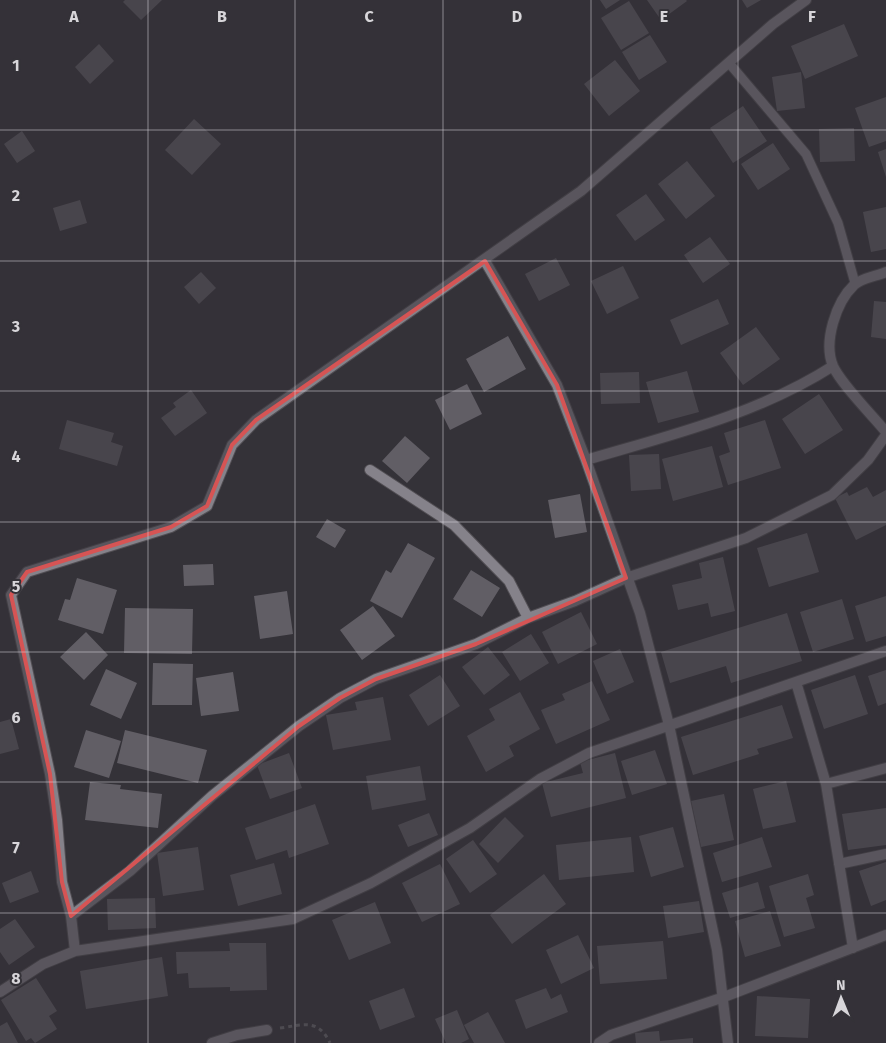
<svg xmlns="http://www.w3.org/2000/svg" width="886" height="1043" viewBox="0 0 886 1043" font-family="'Fira Sans',sans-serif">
	<rect width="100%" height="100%" fill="#343238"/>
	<path fill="#615e65" d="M125 0H162L141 20 123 2Z
		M600 0H620L606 9Z
		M647 0H686L687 1 661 20Z
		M742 0H761L747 8Z
		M629 1 649 33 621 50 601 18Z
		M844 24 858 56 805 79 791 46Z
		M650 35 667 62 639 80 622 52Z
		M99 44 114 61 90 84 75 67Z
		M615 60 640 91 609 116 584 84Z
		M801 72 805 108 777 111 772 77Z
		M886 97V141L869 147 855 108Z
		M743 106 767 141 733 163 710 128Z
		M194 119 221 144 192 175 165 150Z
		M854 128 855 161 820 162 819 129Z
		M22 131 35 151 17 163 4 144Z
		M773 143 790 169 758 190 741 164Z
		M886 149V177L878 152Z
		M687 161 715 196 686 219 658 184Z
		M646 194 665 220 635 241 616 215Z
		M80 200 87 223 60 231 53 208Z
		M886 207V249L871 252 863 212Z
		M710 237 730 264 703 283 684 255Z
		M556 258 570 285 539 301 525 274Z
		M623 266 639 298 607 314 591 281Z
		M201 272 216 288 199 304 184 287Z
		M718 299 729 324 681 345 670 320Z
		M874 301 886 302V339L871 337Z
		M756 327 780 359 743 385 720 353Z
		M508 336 526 369 484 392 466 359Z
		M687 371 699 412 658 423 646 382Z
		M639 372 640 403 601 404 600 373Z
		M467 384 482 414 450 430 435 400Z
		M191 390 207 413 175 436 161 418 176 407 173 403Z
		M819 394 843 430 805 454 782 419Z
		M67 420 114 433 111 442 123 446 117 466 59 449Z
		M765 420 781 468 728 485 719 456 730 452 724 433Z
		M405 436 430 458 407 483 382 461Z
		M712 446 723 487 673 501 662 459Z
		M659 454 661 489 631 491 629 455Z
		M867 487 873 497 886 490V525L856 540 835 498 847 492 849 496Z
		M580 494 587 532 555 538 548 500Z
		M327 519 346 530 335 548 316 537Z
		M807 533 819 572 769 587 757 548Z
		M408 543 435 558 402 618 370 601 386 570 391 573Z
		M723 557 735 611 711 617 708 603 678 610 672 585 702 578 699 563Z
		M213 564 214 585 184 586 183 565Z
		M471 570 500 588 482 617 453 599Z
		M77 578 117 590 103 634 58 620 65 599 70 600Z
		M287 591 293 634 260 639 254 596Z
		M886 596V636L866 642 855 606Z
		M842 599 854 639 813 652 800 612Z
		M373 606 395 636 362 660 340 630Z
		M125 608 193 609 192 654 124 653Z
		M581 612 597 644 558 664 542 632Z
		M787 613 802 661 731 683 726 666 670 683 661 652Z
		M86 632 108 655 84 680 60 657Z
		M531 634 549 663 520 681 502 652Z
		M488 647 510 675 484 695 462 667Z
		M620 649 634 682 607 694 593 661Z
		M153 663 193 664 192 705H152Z
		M106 669 137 683 121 719 90 705Z
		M886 670V703L878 706 868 676Z
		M233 672 239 711 201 716 196 678Z
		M440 675 460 706 428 726 409 695Z
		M855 675 868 714 824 729 811 690Z
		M592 681 610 720 556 744 541 710 565 700 562 694Z
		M520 692 540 729 509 746 514 756 486 772 467 736 495 720 489 709Z
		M383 697 391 740 333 750 326 715 357 710 355 702Z
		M782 705 793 738 757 749 759 754 693 775 681 737Z
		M11 719 19 749 0 754V722Z
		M86 730 121 741 109 778 74 767Z
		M125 730 207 750 198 783 117 763Z
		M655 750 667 784 632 795 621 761Z
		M289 753 302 788 270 799 257 765Z
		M615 753 626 798 551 817 542 783 583 773 580 762Z
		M420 766 426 800 372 810 366 776Z
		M786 781 796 822 763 829 753 789Z
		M90 782 121 785 120 789 162 794 158 828 85 820Z
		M724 794 734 840 701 847 691 801Z
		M315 804 329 844 289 858 287 850 256 860 245 828Z
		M886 808V845L848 850 842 814Z
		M429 813 438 835 408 847 398 825Z
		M505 817 524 836 498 863 479 844Z
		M673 827 684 867 651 877 639 836Z
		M631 837 634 872 559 880 556 845Z
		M762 837 772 867 722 882 713 853Z
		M473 840 497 874 470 893 446 859Z
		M198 847 204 890 163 896 157 853Z
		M886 862V900L871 906 859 871Z
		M274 863 282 894 238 906 230 875Z
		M440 864 460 904 422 922 402 883Z
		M31 871 39 892 10 903 2 883Z
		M544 874 566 904 512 944 490 915Z
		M808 874 814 895 806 898 815 928 784 937 769 886Z
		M758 882 765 908 730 918 722 893Z
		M155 898 156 928 108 930 107 899Z
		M699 901 704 932 668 938 663 906Z
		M375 902 391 943 349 960 332 920Z
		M770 911 781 946 745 957 735 921Z
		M15 919 35 947 9 965 0 952V929Z
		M578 935 594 968 561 984 546 950Z
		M663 941 667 979 600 984 597 946Z
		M229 943H266L267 990 230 991V987L189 988 188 973 177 974 176 952 230 951Z
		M162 957 168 996 86 1009 80 971Z
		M36 978 57 1011 49 1016 57 1029 35 1043 31 1038 26 1041 1 1000Z
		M404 988 415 1017 380 1030 369 1001Z
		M546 988 551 999 561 994 568 1012 526 1029 515 1000Z
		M757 996 810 999 808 1038 755 1036Z
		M457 1010 469 1039 461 1043H446L435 1019Z
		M488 1012 505 1043H474L464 1025Z
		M7 1022 18 1043H0V1026Z
		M659 1031 660 1041 693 1038V1043H636L635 1033Z"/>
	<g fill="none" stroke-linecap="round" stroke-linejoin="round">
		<defs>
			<path id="lane" d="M729 63 806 154 838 223 855 283"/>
			<path id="street" d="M485 261 557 385 586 460 640 613 669 725 717 950 728 1043
				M886 272C877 276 861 278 854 285 836 302 823 342 833 366 841 384 873 416 886 432
				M586 460C671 435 758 414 833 366
				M370 470 454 525 509 581 528 618
				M796 682 826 784 853 948
				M826 784 886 768
				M839 864 886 854
				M71 916 130 871 212 796 299 726 340 698 376 679 476 644 528 618 575 601 626 578 746 538 832 495 868 460 886 435
				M75 951 71 916 62 882 57 820 50 774 11 595 27 572 171 527 207 506 232 445 256 420 581 191 773 24 806 0
				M0 992 43 964 75 951 293 919 371 883 470 828 540 779 589 753 886 651
				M212 1043 237 1035 267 1030
				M599 1043 611 1035 724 997 886 935"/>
		</defs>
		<use href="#lane" stroke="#514e53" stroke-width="11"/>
		<use href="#street" stroke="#514e53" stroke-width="12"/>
		<path stroke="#6c6a6f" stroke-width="3" stroke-dasharray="4 4" stroke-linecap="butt" d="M280 1028C303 1025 318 1018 330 1043"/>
		<use href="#lane" stroke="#85828a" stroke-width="9"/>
		<use href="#street" stroke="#85828a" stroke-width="10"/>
	</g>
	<path d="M0 0H886V1043H0ZM485 261 557 385 626 578 476 644 376 679 340 698 299 726 71 916 62 882 50 774 11 595 27 572 171 527 207 506 232 445 256 420Z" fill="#343238" fill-opacity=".55" fill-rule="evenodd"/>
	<path fill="none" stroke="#d65454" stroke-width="4" stroke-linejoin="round" d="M485 261 557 385 626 578 476 644 376 679 340 698 299 726 71 916 62 882 50 774 11 595 27 572 171 527 207 506 232 445 256 420Z"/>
	<path fill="none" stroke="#d8d6da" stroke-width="1" stroke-opacity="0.55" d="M148 0V1043M295 0V1043M443 0V1043M591 0V1043M738 0V1043M0 130H886M0 261H886M0 391H886M0 522H886M0 652H886M0 782H886M0 913H886"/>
	<g font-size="16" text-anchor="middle" font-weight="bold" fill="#d8d6da" stroke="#343238" stroke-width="4" stroke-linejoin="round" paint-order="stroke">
		<text x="74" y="22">A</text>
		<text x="222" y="22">B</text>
		<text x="369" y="22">C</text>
		<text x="517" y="22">D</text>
		<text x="664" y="22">E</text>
		<text x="812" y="22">F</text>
		<text x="16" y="71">1</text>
		<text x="16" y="201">2</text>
		<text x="16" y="332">3</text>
		<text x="16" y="462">4</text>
		<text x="16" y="592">5</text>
		<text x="16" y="723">6</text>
		<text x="16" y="853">7</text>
		<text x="16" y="984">8</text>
	</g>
	<g transform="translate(841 998) rotate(359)" stroke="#343238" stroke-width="4" paint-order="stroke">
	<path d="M0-4L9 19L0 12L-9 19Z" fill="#d8d6da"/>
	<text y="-8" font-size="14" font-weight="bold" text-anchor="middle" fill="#d8d6da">N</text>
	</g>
</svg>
